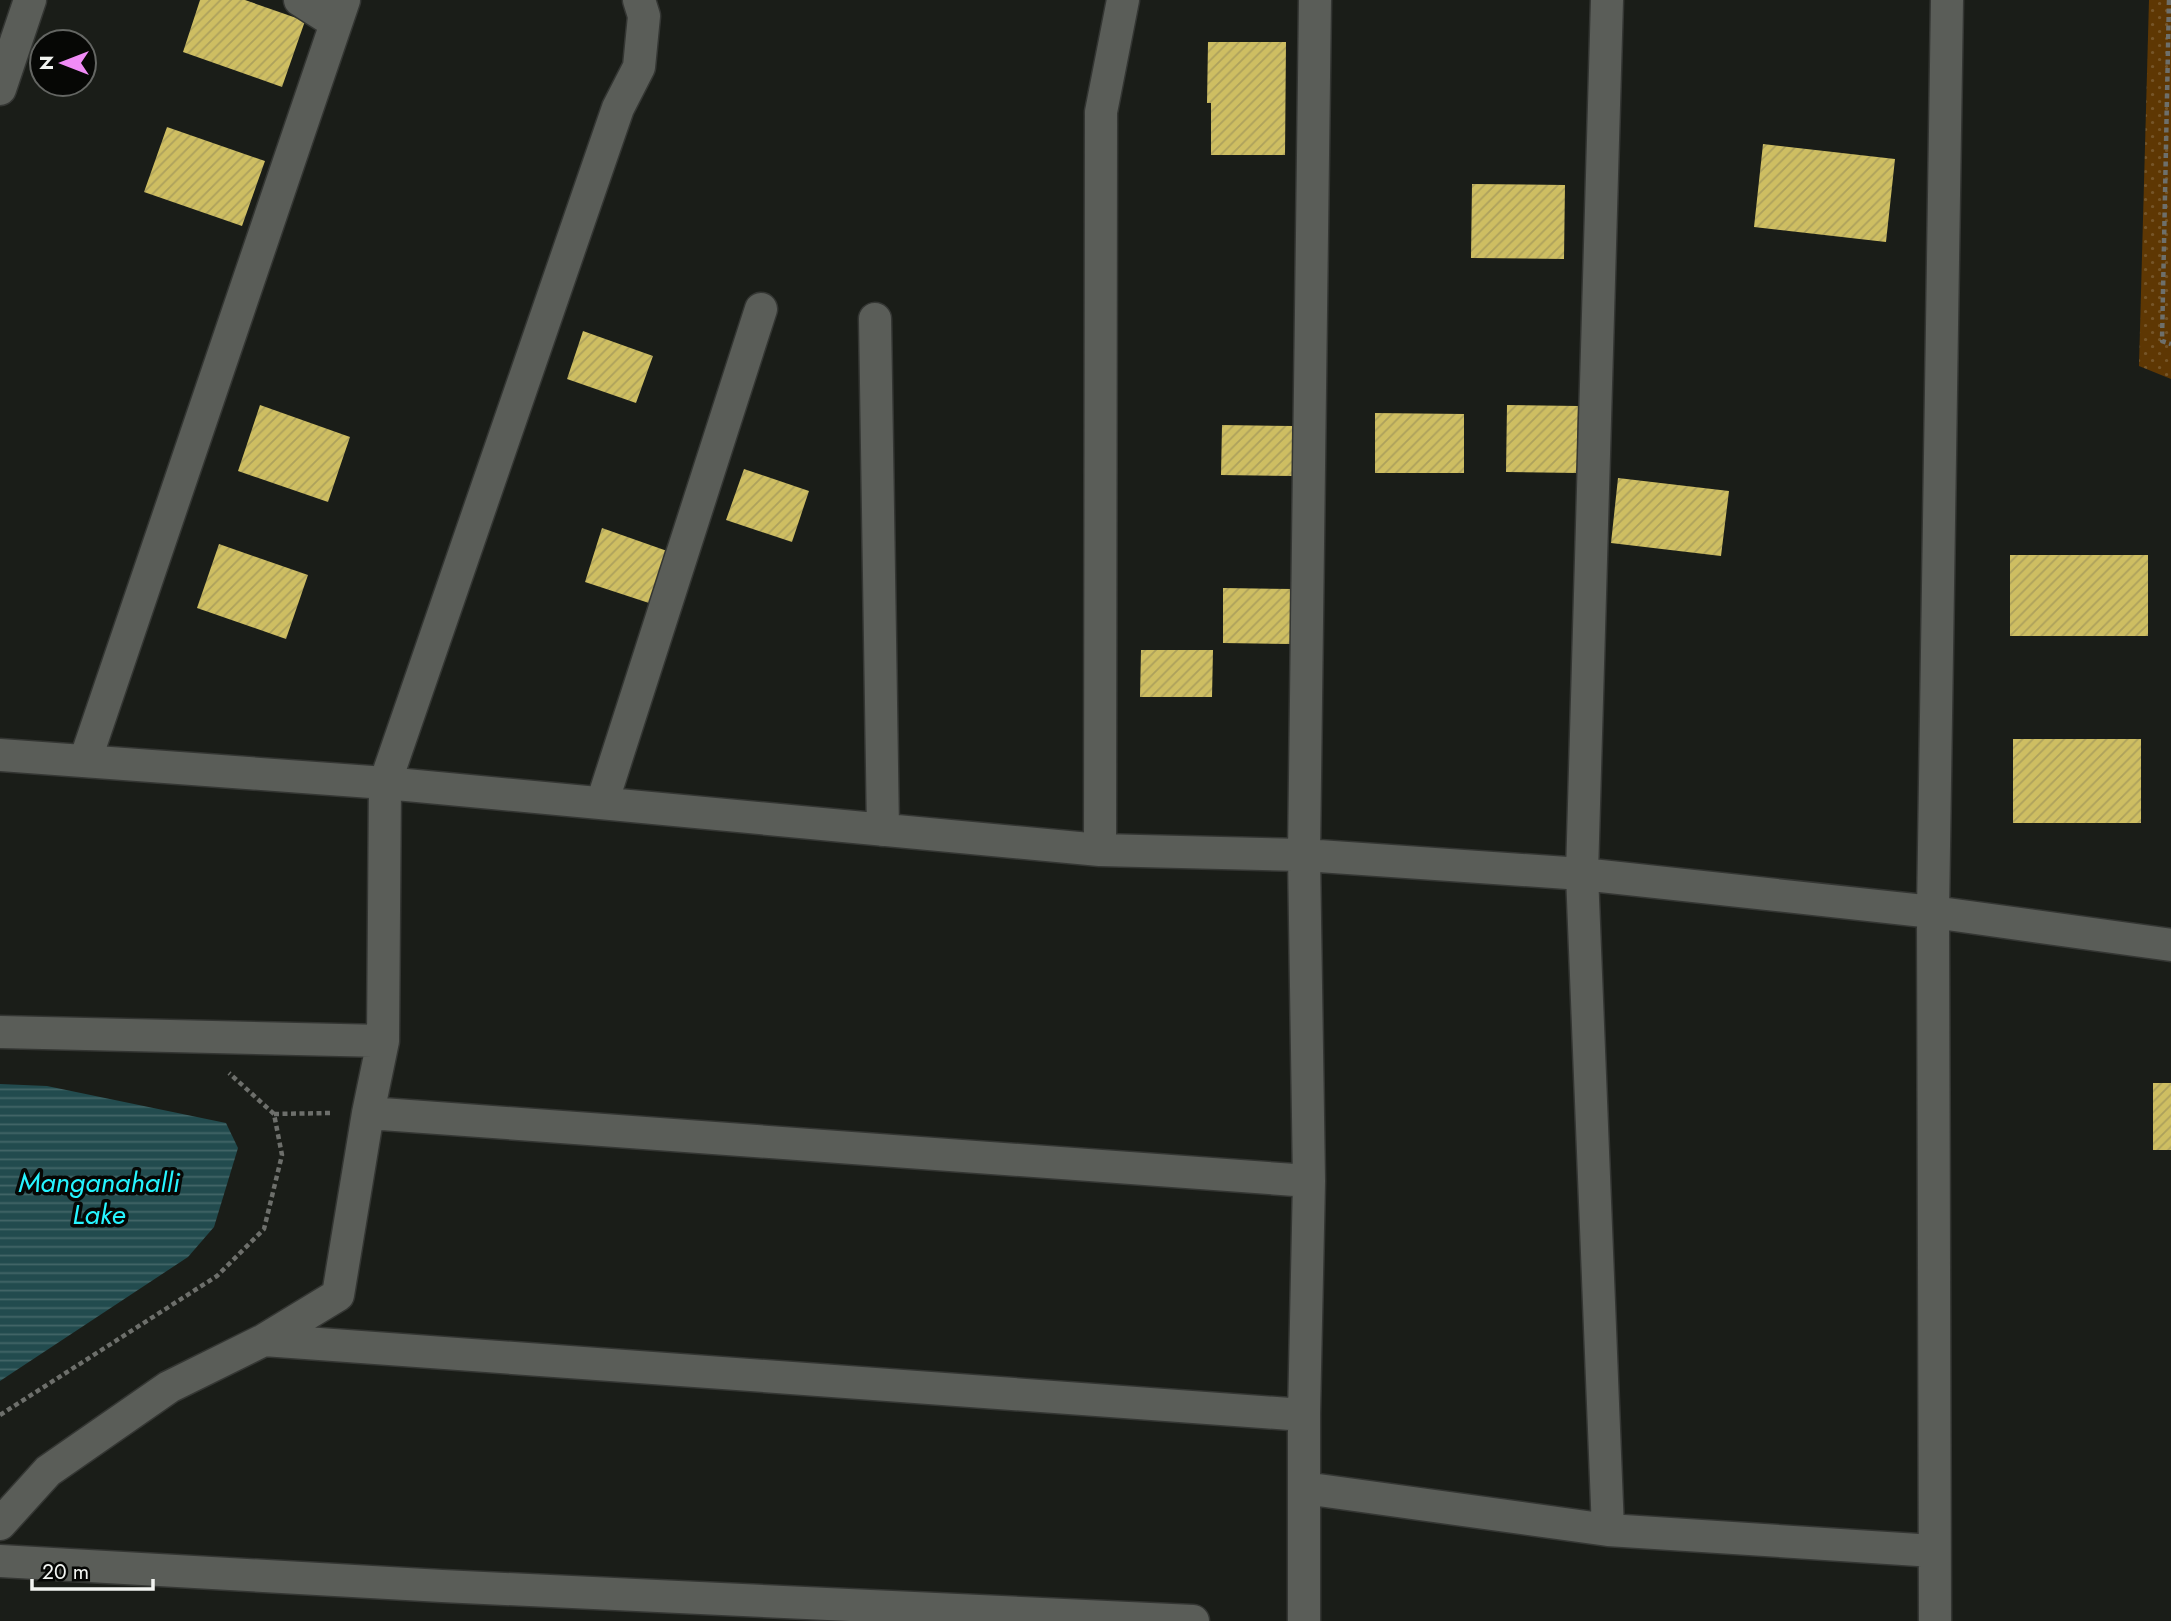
<svg xmlns="http://www.w3.org/2000/svg" width="2171" height="1621" viewBox="0 0 2171 1621" font-family="Jost,sans-serif">
	<defs>
		<pattern id="park-dots" width="8" height="8" patternUnits="userSpaceOnUse" patternTransform="scale(1.75)"><rect width="8" height="8" fill="#5e3703"/><path d="M2 2h.1M6 6h.1" fill="none" stroke="#765528" stroke-width="1.8" stroke-linecap="round"/></pattern>
		<pattern id="water-rules" width="6" height="5" patternUnits="userSpaceOnUse" patternTransform="scale(1.75)"><rect width="6" height="5" fill="#224b4e"/><path d="M0 2.5h6" fill="none" stroke="#436668"/></pattern>
		<pattern id="building-hatch" width="6" height="6" patternUnits="userSpaceOnUse" patternTransform="scale(1.75)"><rect width="6" height="6" fill="#cebe62"/><path d="M-1 1l2-2M0 6l6-6M5 7l2-2" fill="none" stroke="#ada15c"/></pattern>
	</defs>
	<rect width="100%" height="100%" fill="#1a1d18"/>
	<path fill="url(#park-dots)" d="M2149 0H2171V379L2139 366Z"/>
	<path fill="url(#water-rules)" d="M0 1084 47 1086 226 1123 238 1148 214 1227 188 1257 0 1381Z"/>
	<path fill="url(#building-hatch)" d="M200 0H245L305 21 282 87 183 52Z
		M1208 42H1286L1285 155H1211V103H1207Z
		M167 127 265 161 242 226 144 192Z
		M1763 144 1895 159 1886 242 1754 227Z
		M1472 184 1565 185 1564 259 1471 258Z
		M583 331 653 356 636 403 567 379Z
		M260 405 350 437 328 502 238 471Z
		M1507 405 1578 406 1577 473 1506 472Z
		M1375 413 1464 414V473H1375Z
		M1222 425 1294 426 1293 476 1221 475Z
		M744 469 809 491 792 542 726 520Z
		M1618 478 1729 491 1721 556 1611 543Z
		M602 528 670 552 652 604 585 582Z
		M219 544 308 575 286 639 197 608Z
		M2010 555H2148V636H2010Z
		M1223 588 1292 589 1291 644 1223 643Z
		M1141 650H1213L1212 697H1140Z
		M2013 739H2141V823H2013Z
		M2153 1083H2171V1150H2153Z"/>
	<g fill="none" stroke-linecap="round" stroke-linejoin="round">
		<defs>
			<path id="minor" d="M300 0 336 23
				M1607 0 1582 874 1608 1530
				M0 89 30 0
				M875 319 883 830
				M0 755 385 783 1100 850 1304 855 1582 874 1933 912 2171 945
				M85 761 344 0
				M602 803 761 309
				M1100 850 1101 112 1123 0
				M0 1032 383 1041
				M368 1113 1309 1181
				M264 1340 1304 1415
				M1304 1488 1608 1530 1934 1551
				M0 1524 48 1471 169 1387 264 1340 338 1295 368 1113 383 1041 385 783 618 108 639 67 644 16 639 0
				M0 1561 442 1586 1193 1621
				M1304 1621V1415L1309 1181 1304 855 1315 0
				M1935 1621 1933 912 1947 0"/>
		</defs>
		<use href="#minor" stroke="#343633" stroke-width="35"/>
		<path stroke="#6d6f6b" stroke-width="4.5" stroke-dasharray="5 3.5" stroke-linecap="butt" d="M2169 0 2162 341 2171 344
			M274 1114 332 1113
			M0 1415 217 1276 264 1229 282 1155 274 1114 229 1073"/>
		<use href="#minor" stroke="#5a5d58" stroke-width="32"/>
	</g>
	<g text-anchor="middle" stroke-width="7" stroke-linejoin="round" paint-order="stroke">
		<g font-size="28" font-style="italic" fill="#26f4ff" stroke="#060705">
			<text x="99" y="1192">Manganahalli<tspan x="99" dy="32">Lake</tspan></text>
		</g>
	</g>
	<g transform="translate(63 63) rotate(270)"><circle r="33" fill="#060705" stroke="#646663" stroke-width="2"/>
	<path d="M0-5L12 26L0 18L-12 26Z" fill="#f08bf6"/>
	<text y="-10" font-size="19" font-weight="bold" text-anchor="middle" fill="#f2f4f1">N</text>
	</g>
	<path d="M32 1579v10h121v-10" fill="none" stroke="#f2f4f1" stroke-width="3.5"/>
	<text x="42" y="1579" font-size="21" fill="#f2f4f1" stroke="#060705" stroke-width="5" paint-order="stroke">20 m</text>
</svg>
